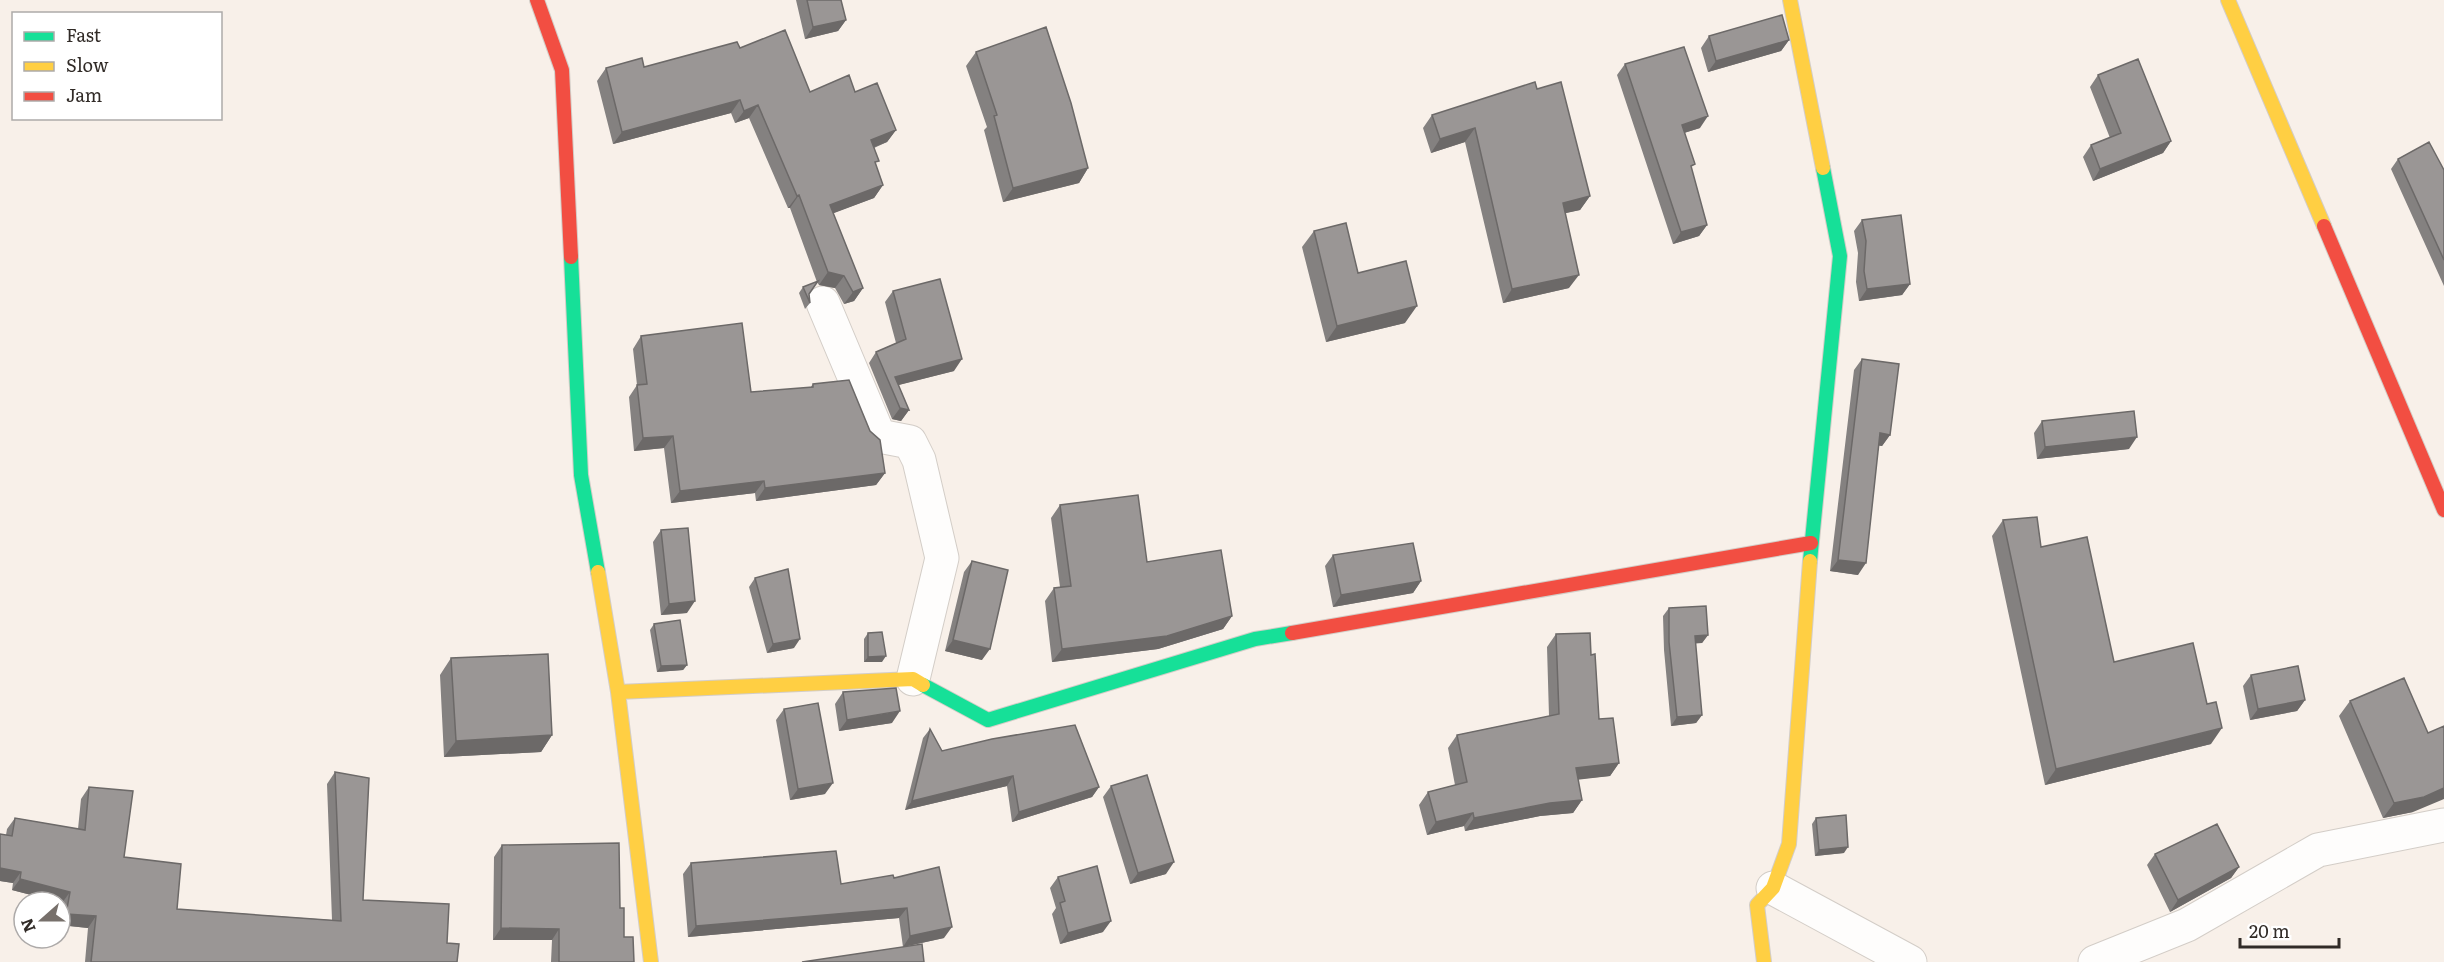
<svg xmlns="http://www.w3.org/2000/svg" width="2444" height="962" viewBox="0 0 2444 962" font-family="Literata,serif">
	<rect width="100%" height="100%" fill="#f8f0e9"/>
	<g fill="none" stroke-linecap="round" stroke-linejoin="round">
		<defs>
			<path id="street" d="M823 303 879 436 910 442 919 460 942 558 913 679
				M1773 888 1910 962
				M2095 962 2187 925 2318 850 2444 825"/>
			<path id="fast" d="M571 257 581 475 598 572
				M1810 561 1840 256 1823 168
				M923 685 988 720 1255 639 1292 633"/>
			<path id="slow" d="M1790 0 1823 168
				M2228 0 2324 226
				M598 572 618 692 651 962
				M618 692 913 679 923 685
				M1764 962 1757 905 1773 888 1789 844 1810 561"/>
			<path id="jam" d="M537 0 562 70 571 257
				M2324 226 2444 510
				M1292 633 1811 543"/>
		</defs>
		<use href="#street" stroke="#d3cdc7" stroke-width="35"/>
		<use href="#fast" stroke="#d3cdc7" stroke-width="16"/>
		<use href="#slow" stroke="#d3cdc7" stroke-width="16"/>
		<use href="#jam" stroke="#d3cdc7" stroke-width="16"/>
		<use href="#street" stroke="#fefdfc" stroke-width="33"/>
		<use href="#fast" stroke="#16e098" stroke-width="14"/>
		<use href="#slow" stroke="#ffcf43" stroke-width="14"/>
		<use href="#jam" stroke="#f24e42" stroke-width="14"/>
	</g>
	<path fill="#848180" d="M796 0H841L846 20 838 31 805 39Z
		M1709 36 1789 40 1781 51 1708 72 1701 48Z
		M740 48 810 92H855L896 130 887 142 874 148 876 165 883 185 874 198 833 213 863 288 854 301 844 304 835 288 819 285 817 282 809 294 810 303 805 309 799 293 803 287 817 282 790 208H788L749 118 735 123 731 113 613 144 597 81 606 68 644 67Z
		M976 52 1088 168 1079 183 1003 202 984 130 987 127 966 66Z
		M1625 64 1700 128 1684 133 1692 170 1707 225 1699 236 1673 244 1617 75Z
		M2098 75 2171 141 2163 153 2093 181 2083 157 2091 145 2110 138 2090 87Z
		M1537 89 1590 196 1580 210 1565 213 1569 288 1503 303 1465 142 1431 153 1423 128 1432 115Z
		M2398 159 2444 170V286L2391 169Z
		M1862 220 1910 284 1902 295 1859 301 1856 282 1858 253 1854 231Z
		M1314 231 1358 273 1405 323 1326 342 1302 247Z
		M893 291 954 371 898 385 909 410 901 421 892 419 869 363 876 352 896 343 885 302Z
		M641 336 751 392 810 388 813 384 885 473 876 485 756 501 755 493 671 503 664 448 634 451 629 397 637 385 633 349Z
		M1862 359 1890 435 1882 446 1879 445 1858 575 1830 571 1854 370Z
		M2042 421 2129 449 2037 459 2034 433Z
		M1060 505 1147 562 1232 616 1223 629 1158 649 1052 662 1045 601 1054 588 1060 587 1051 518Z
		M2003 520 2041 547 2114 662 2211 744 2045 785 1992 536Z
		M661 530 687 613 661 615 653 542Z
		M1333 555 1421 581 1413 593 1333 607 1325 566Z
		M972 561 982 660 945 651 964 572Z
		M755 578 794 648 767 653 749 587Z
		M1669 608 1708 635 1702 643H1695L1702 715 1696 723 1671 726 1664 650 1663 616Z
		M654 624 687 665 683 670 657 672 650 630Z
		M868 633 882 662H864V639Z
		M1556 634 1591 655 1599 719 1619 763 1610 776 1578 779 1582 800 1573 813 1540 816 1465 831 1464 826 1427 835 1419 805 1428 792 1455 785 1448 748 1457 735 1549 716 1547 647Z
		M451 658 552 735 541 752 444 757 440 675Z
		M2251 675 2305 700 2297 711 2250 720 2243 686Z
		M843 692 892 723 839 731 835 704Z
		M2350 701 2413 812 2383 818 2339 716Z
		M784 709 825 794 790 800 776 720Z
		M930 729 942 751 1099 787 1092 797 1012 822 1007 786 905 810 923 738Z
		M335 772 363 900 447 943 457 962H85L88 928 60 925V914L62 903 12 890 13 883 0 881V834L6 835 7 829 15 818 78 829 81 799 89 787 124 857 177 909 332 920 327 784Z
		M1111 786 1166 874 1130 884 1103 797Z
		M1816 818 1844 853 1815 856 1812 824Z
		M502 845 620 908 624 937 634 962H551L552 940H493L494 857Z
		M2155 854 2239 867 2231 878 2170 912 2147 865Z
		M691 863 841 884 894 878 944 938 903 947 899 918 688 937 683 874Z
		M1058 877 1103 932 1060 944 1052 914 1056 908 1050 888Z"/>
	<path fill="#6c6968" d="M846 20 838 31 805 39 813 27Z
		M1789 40 1781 51 1708 72 1716 61Z
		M740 100 731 113 613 144 622 132Z
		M758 105 749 118 735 123 744 111Z
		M1708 116 1700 128 1674 136 1682 125Z
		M1475 128 1465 142 1431 153 1440 139Z
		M896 130 887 142 862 152 871 140Z
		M2171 141 2163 153 2093 181 2100 169Z
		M1088 168 1079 183 1003 202 1013 188Z
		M883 185 874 198 821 218 830 205Z
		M799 195 790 208H788L797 196Z
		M1590 196 1580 210 1553 216 1563 203Z
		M1707 225 1699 236 1673 244 1681 232Z
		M828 272 844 276 835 288 819 285Z
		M1579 275 1569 288 1503 303 1512 289Z
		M1910 284 1902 295 1859 301 1867 289Z
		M863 288 854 301 844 304 853 292Z
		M1417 306 1405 323 1326 342 1337 326Z
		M962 359 954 371 891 387 895 377Z
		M900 408 909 410 901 421 892 419Z
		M1880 433 1890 435 1882 446 1872 445Z
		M673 436 664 448 634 451 643 438Z
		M2137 437 2129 449 2037 459 2045 447Z
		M885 473 876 485 756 501 765 488Z
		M764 481 755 493 671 503 680 491Z
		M1838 560 1866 563 1858 575 1830 571Z
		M1421 581 1413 593 1333 607 1341 595Z
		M695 601 687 613 661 615 669 604Z
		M1232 616 1223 629 1158 649 1052 662 1062 649Z
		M1708 635 1702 643 1689 644 1695 636Z
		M800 639 794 648 767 653 773 644Z
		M953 640 990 649 982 660 945 651Z
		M886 656 882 662H864L868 657Z
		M687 665 683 670 657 672 661 666Z
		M2305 700 2297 711 2250 720 2258 709Z
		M900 711 892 723 839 731 847 720Z
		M1702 715 1696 723 1671 726 1677 717Z
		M2222 728 2211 744 2045 785 2056 769Z
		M552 735 541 752 444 757 456 741Z
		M1619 763 1610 776 1567 781 1576 768Z
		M1013 776 1007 786 905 810 912 801Z
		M833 783 825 794 790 800 798 789Z
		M1099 787 1092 797 1012 822 1019 812Z
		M2444 788V799L2413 812 2383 818 2394 803Z
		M1582 800 1573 813 1540 816 1465 831 1474 818 1550 803Z
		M1473 813 1464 826 1427 835 1436 822Z
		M1848 847 1844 853 1815 856 1819 850Z
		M1174 862 1166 874 1130 884 1138 873Z
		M2239 867 2231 878 2170 912 2178 900Z
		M0 868 21 872 13 883 0 881Z
		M20 879 70 892 62 903 12 890Z
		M907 908 899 918 688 937 696 926Z
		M66 914 96 916 88 928 60 925V922Z
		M1111 921 1103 932 1060 944 1068 933Z
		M952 927 944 938 903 947 910 936Z
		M501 928 559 929 552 940H493Z"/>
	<path fill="#9a9695" stroke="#6c6968" stroke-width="1.5" d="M807 0H841L846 20 813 27Z
		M1782 15 1789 40 1716 61 1709 36Z
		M1046 27 1071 103 1088 168 1013 188 994 116 997 115 976 52Z
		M785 30 810 92 849 75 855 92 877 83 896 130 871 140 879 161 875 162 883 185 830 205 863 288 853 292 844 276 828 272 799 195 797 196 758 105 744 111 740 100 622 132 606 68 642 58 644 67 737 42 740 48Z
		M1684 47 1708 116 1682 125 1695 164 1691 166 1707 225 1681 232 1625 64Z
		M2138 59 2171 141 2100 169 2091 145 2121 133 2098 75Z
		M1535 82 1537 89 1561 82 1590 196 1563 203 1579 275 1512 289 1475 128 1440 139 1432 115Z
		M2429 142 2444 170V260L2398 159Z
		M1901 215 1910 284 1867 289 1864 271 1866 241 1862 220Z
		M1346 223 1358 273 1406 261 1417 306 1337 326 1314 231Z
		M940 279 962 359 895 377 909 410 900 408 876 352 906 339 893 291Z
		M818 281 809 294 810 303 803 287Z
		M742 323 751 392 813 387V384L849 380 870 431 880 440 885 473 765 488 764 481 680 491 673 436 643 438 637 385 647 384 641 336Z
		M1862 359 1899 364 1890 435 1880 433 1866 563 1838 560Z
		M2134 411 2137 437 2045 447 2042 421Z
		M1138 495 1147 562 1221 550 1232 616 1167 636 1062 649 1054 588 1071 586 1060 505Z
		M2037 517 2041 547 2087 537 2114 662 2193 643 2207 704 2216 702 2222 728 2056 769 2003 520Z
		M688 528 695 601 669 604 661 530Z
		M1413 543 1421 581 1341 595 1333 555Z
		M972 561 1008 570 990 649 953 640Z
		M788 569 800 639 773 644 755 578Z
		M1706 606 1708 635 1695 636 1702 715 1677 717 1669 642V608Z
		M680 620 687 665 661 666 654 624Z
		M882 632 886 656 868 657V633Z
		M1590 633 1591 655 1595 654 1599 719 1613 718 1619 763 1576 768 1582 800 1550 803 1474 818 1473 813 1436 822 1428 792 1467 782 1457 735 1559 714 1556 634Z
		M548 654 552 735 456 741 451 658Z
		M2298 666 2305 700 2258 709 2251 675Z
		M2404 678 2428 733 2444 726V788L2424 797 2394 803 2350 701Z
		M896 688 900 711 847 720 843 692Z
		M818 703 833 783 798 789 784 709Z
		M1075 725 1099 787 1019 812 1013 776 912 801 930 729 942 751 992 739Z
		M335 772 369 778 363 900 449 904 447 943 459 944 457 962H91L96 916 66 914 70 892 20 879 21 872 0 868V834L12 836 15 818 85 830 89 787 133 791 124 857 181 864 177 909 341 921Z
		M1147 775 1174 862 1138 873 1111 786Z
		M1846 815 1848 847 1819 850 1816 818Z
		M2217 824 2239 867 2178 900 2155 854Z
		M619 843 620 908H624V937H633L634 962H559V929L501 928 502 845Z
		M836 851 841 884 893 875 894 878 939 867 952 927 910 936 907 908 696 926 691 863Z
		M1097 866 1111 921 1068 933 1060 903 1065 901 1058 877Z
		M922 944 924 962H802Z"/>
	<rect x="12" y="12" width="210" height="108" fill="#ffffff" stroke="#adaaa9" stroke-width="1.5"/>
	<rect x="24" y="32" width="30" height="9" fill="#16e098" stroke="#adaaa9" stroke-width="1.5"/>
	<text x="66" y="42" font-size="18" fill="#312b27">Fast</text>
	<rect x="24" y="62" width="30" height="9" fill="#ffcf43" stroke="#adaaa9" stroke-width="1.5"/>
	<text x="66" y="72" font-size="18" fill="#312b27">Slow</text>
	<rect x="24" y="92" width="30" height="9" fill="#f24e42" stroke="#adaaa9" stroke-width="1.5"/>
	<text x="66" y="102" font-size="18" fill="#312b27">Jam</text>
	<g transform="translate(42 920) rotate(249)"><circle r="28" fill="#ffffff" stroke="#adaaa9" stroke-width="1.5"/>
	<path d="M0-4.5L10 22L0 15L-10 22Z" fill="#77706b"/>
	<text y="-9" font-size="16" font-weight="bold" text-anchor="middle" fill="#312b27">N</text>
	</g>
	<path d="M2240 938v9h99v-9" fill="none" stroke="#312b27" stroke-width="3"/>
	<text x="2249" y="938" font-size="18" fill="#312b27" stroke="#ffffff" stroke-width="4.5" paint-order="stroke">20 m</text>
</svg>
